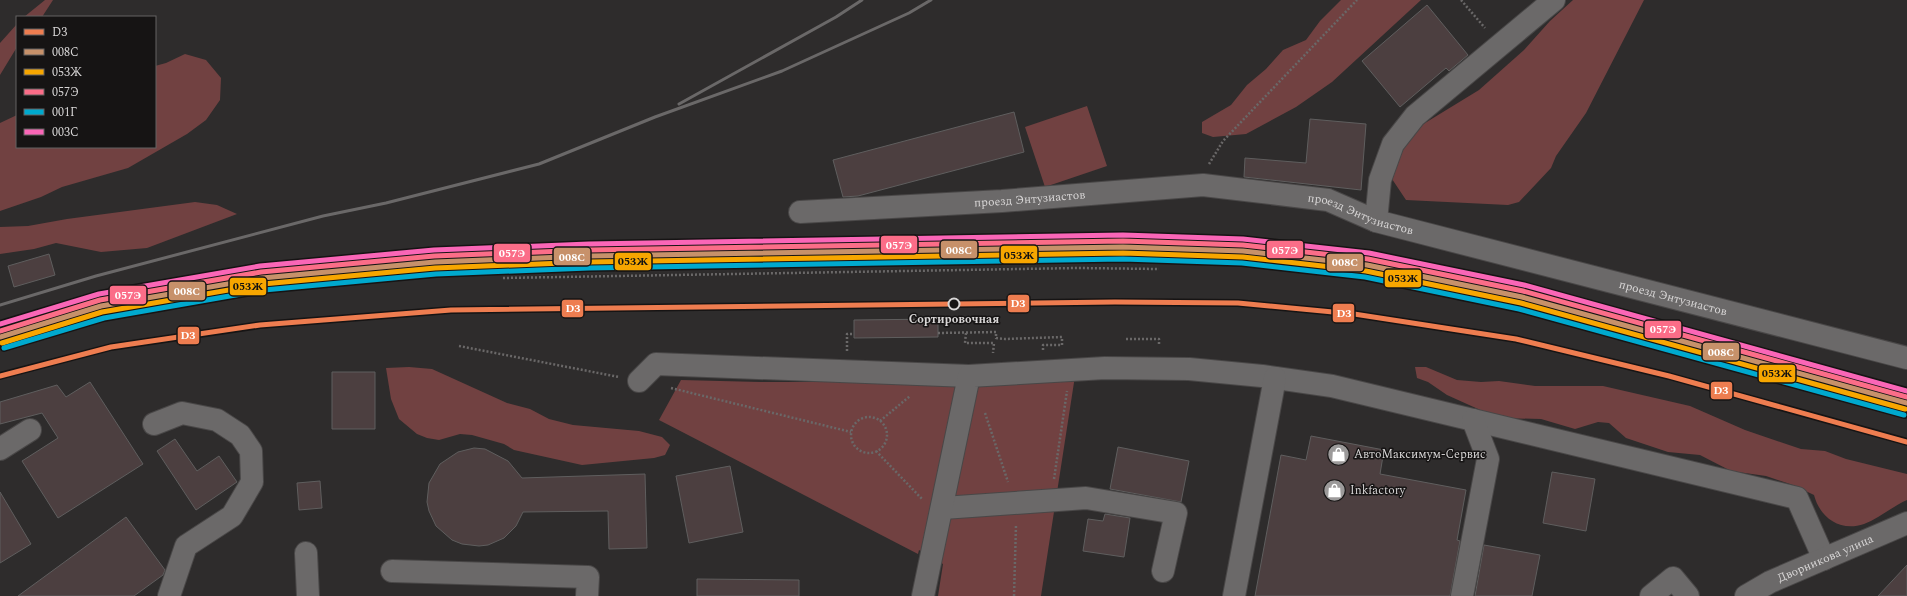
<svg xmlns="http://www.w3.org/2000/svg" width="1907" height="596" viewBox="0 0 1907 596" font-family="Spectral,serif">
	<rect width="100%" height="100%" fill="#2e2c2c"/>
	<path fill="#714141" d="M45 0H53L42 17H24Z
		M1341 0H1421L1332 82 1296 107 1246 134 1213 137 1202 133V122L1231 105 1247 85 1266 69 1283 50 1306 40 1320 21Z
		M1573 0H1644L1586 113 1556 156 1551 168 1519 202 1508 205 1406 200 1392 179 1393 155 1407 134 1479 90 1524 50 1550 21Z
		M17 24V47L0 75V43Z
		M185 54 206 60 221 78 220 100 206 120 187 134 128 168 62 187 41 197 0 211V123L17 115V147H155V66L166 63Z
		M1087 106 1107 166 1045 187 1025 127Z
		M195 202 217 205 237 214 147 248 101 252 56 243 34 249 0 254V227L28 226 67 219Z
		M409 367 432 369 507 403 530 409 549 419 573 425 639 431 662 437 670 445 665 455 654 458 582 465 514 450 504 444 472 435 460 434 439 440 427 438 417 434 399 419 391 399 386 368Z
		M1415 367H1426L1457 380 1481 382 1499 381 1535 386H1603L1690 406 1745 430 1801 449 1825 451 1846 459 1907 474V500C1893 506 1878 519 1864 524 1840 532 1820 518 1814 495L1793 485 1766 476 1731 471 1700 455 1668 452 1626 438 1609 423 1598 422 1575 429 1541 419 1498 418 1447 395 1428 382 1417 378Z
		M1075 376 1041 596H938L943 564 919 550 918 554 659 420 681 380 760 382H947Z"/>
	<path fill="#4c3f40" stroke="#5f5e5e" d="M1427 5 1468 55 1449 71 1446 68 1400 107 1362 61Z
		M1014 112 1024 152 858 196 843 197 833 160Z
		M1310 119 1366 124 1361 190 1244 177 1245 158 1306 163Z
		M49 254 55 275 14 287 8 266Z
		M938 319V337L854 338V320Z
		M332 372H375V429H332Z
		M90 382 143 464 58 518 22 461 58 438 42 413 0 424V402L57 385 66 397Z
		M1311 436 1384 450 1380 474 1466 490 1457 540 1460 541 1450 596H1255L1281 455 1306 460Z
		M175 439 197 471 219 456 237 482 196 510 157 451Z
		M1118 447 1189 461 1181 502 1110 489Z
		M474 448 485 449 508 461 522 478 645 474 647 548 609 549 608 511 523 512 516 526 504 538 488 545 479 546 462 544 452 540 436 526 429 511 427 502 429 483 440 464 458 452Z
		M730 466 743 532 689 543 676 476Z
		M1552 472 1595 479 1586 531 1543 523Z
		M320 481 322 508 299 510 297 483Z
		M0 492 31 544 0 563Z
		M1105 514 1130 518 1124 557 1083 551 1088 519 1103 521Z
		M126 517 165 570 163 575 134 596H18Z
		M1484 545 1540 555 1532 596H1475Z
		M1907 565V596H1878Z
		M697 579 799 580V596H697Z"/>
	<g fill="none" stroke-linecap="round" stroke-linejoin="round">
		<defs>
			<g id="minor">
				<path id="s1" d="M800 212 1002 201 1203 185 1328 200 1376 221 1907 358"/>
				<path d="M1376 221 1380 180 1393 144 1415 116 1554 0"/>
				<path d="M639 381 656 364 969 376"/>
				<path d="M154 424 182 413 217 420 240 435 251 451 252 482 232 516 186 546 169 596"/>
				<path d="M0 449 30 430"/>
				<path d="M943 508 1086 498 1176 513 1163 571"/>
				<path d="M306 553 308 596"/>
				<path d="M392 571 588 577 587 596"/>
				<path d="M923 596 969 376 1105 368 1189 369 1262 376 1332 386 1797 498 1824 559"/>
				<path d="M1234 596 1275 378"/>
				<path d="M1462 596 1488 459 1473 420"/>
				<path d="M1651 596 1673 578 1688 596"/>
				<path id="s2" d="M1746 596 1770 582 1907 523"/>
			</g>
		</defs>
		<use href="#minor" stroke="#494747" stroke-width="24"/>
		<path stroke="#6a6868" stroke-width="2.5" stroke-dasharray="2 2" stroke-linecap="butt" d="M1461 0 1485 28
			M1209 164 1223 141 1357 0
			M503 278 1077 268 1159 269
			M938 333 996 332V338L1005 339 1062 337V345H1043V350
			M966 333 965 343H994L993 353
			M1126 339H1159V346
			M459 346 619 377
			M847 351V334H854
			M671 388 851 432
			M985 413 1008 482
			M851 435a18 18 0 1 1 36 0a18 18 0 1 1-36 0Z
			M880 421 910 396
			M876 451 922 499
			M1054 479 1067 391
			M1014 596 1016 525"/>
		<use href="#minor" stroke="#6b6969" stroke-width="22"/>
		<path stroke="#6a6868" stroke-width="3" d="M679 104 836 17 862 0
			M0 305 96 276 323 216 386 203 539 164 655 117 782 71 909 13 931 0"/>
		<defs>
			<path id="rail-1" d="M0 376 111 347 260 325 451 310 1115 302 1238 303 1354 314 1516 339 1669 376 1907 442"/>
			<path id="rail-2" d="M0 337 101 306 262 278 435 262 589 256 1123 247 1243 251 1367 265 1522 297 1907 403"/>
			<path id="rail-3" d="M2 343 102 312 263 284 435 268 589 262 1123 253 1243 257 1366 271 1521 303 1905 409"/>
			<path id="rail-4" d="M0 331 100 300 261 272 434 256 589 250 1123 241 1243 245 1368 259 1523 291 1907 397"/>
			<path id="rail-5" d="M4 348 104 318 264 290 436 274 589 268 1123 259 1242 263 1365 277 1519 309 1904 415"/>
			<path id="rail-6" d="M0 324 99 294 260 266 434 250 589 244 1123 235 1243 239 1369 253 1524 285 1907 391"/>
		</defs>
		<use href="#rail-1" stroke="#161414" stroke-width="8"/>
		<use href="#rail-2" stroke="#161414" stroke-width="8"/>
		<use href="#rail-3" stroke="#161414" stroke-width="8"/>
		<use href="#rail-4" stroke="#161414" stroke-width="8"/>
		<use href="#rail-5" stroke="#161414" stroke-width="8"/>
		<use href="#rail-6" stroke="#161414" stroke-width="8"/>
		<use href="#rail-1" stroke="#ee7d50" stroke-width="5"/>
		<use href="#rail-2" stroke="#c7916a" stroke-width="5"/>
		<use href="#rail-3" stroke="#f7a600" stroke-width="5"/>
		<use href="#rail-4" stroke="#fb6d88" stroke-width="5"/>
		<use href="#rail-5" stroke="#00a9ce" stroke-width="5"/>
		<use href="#rail-6" stroke="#fa66b7" stroke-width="5"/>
	</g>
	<defs>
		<symbol id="shop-disc" viewBox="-11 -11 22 22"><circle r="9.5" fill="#9c9a9a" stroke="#161414"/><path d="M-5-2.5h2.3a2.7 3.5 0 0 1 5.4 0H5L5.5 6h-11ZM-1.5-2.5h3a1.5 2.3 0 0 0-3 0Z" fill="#fff"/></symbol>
	</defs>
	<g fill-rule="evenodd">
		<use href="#shop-disc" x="1326" y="442" width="25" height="25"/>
		<use href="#shop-disc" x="1322" y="478" width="25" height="25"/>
	</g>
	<circle fill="#161414" stroke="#d8d6d6" stroke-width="2" cx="954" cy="304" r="5.5"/>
	<g text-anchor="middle" stroke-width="3" stroke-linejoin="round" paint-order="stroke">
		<g font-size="12" fill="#d8d6d6" stroke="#161414">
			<text dy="4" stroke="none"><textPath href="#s1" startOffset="230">проезд Энтузиастов</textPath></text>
			<text dy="4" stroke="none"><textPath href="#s1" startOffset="565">проезд Энтузиастов</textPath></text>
			<text dy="4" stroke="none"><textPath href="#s1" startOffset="889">проезд Энтузиастов</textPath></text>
			<text dy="4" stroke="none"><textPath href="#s2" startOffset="88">Дворникова улица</textPath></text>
		</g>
		<g font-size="12" font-weight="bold" fill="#d8d6d6" stroke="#161414">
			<text x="954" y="323">Сортировочная</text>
		</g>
		<g font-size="12" fill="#d8d6d6" stroke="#161414" text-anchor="start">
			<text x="1354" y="458">АвтоМаксимум-Сервиc</text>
			<text x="1350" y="494">Inkfactory</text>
		</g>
	</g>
	<g stroke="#161414" stroke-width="1.5">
		<rect x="880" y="235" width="38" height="19" rx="4" fill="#fb6d88"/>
		<rect x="1266" y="240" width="38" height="19" rx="4" fill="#fb6d88"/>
		<rect x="940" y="240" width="38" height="19" rx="4" fill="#c7916a"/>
		<rect x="493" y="243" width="38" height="20" rx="4" fill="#fb6d88"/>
		<rect x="1000" y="245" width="38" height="19" rx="4" fill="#f7a600"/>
		<rect x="553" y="247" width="38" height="19" rx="4" fill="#c7916a"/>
		<rect x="614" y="252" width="38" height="19" rx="4" fill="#f7a600"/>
		<rect x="1326" y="253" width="38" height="19" rx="4" fill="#c7916a"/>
		<rect x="1384" y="269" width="38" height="19" rx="4" fill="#f7a600"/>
		<rect x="229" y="277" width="38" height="19" rx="4" fill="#f7a600"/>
		<rect x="168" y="281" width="38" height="20" rx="4" fill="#c7916a"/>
		<rect x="109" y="285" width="38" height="20" rx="4" fill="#fb6d88"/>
		<rect x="1007" y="294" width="23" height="19" rx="4" fill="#ee7d50"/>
		<rect x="561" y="299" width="23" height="19" rx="4" fill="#ee7d50"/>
		<rect x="1332" y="303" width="23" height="20" rx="4" fill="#ee7d50"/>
		<rect x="1644" y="320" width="38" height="19" rx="4" fill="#fb6d88"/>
		<rect x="177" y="326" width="23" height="19" rx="4" fill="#ee7d50"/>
		<rect x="1702" y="342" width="38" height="19" rx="4" fill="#c7916a"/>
		<rect x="1758" y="364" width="38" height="19" rx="4" fill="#f7a600"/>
		<rect x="1710" y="381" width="23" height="19" rx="4" fill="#ee7d50"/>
	</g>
	<g font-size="11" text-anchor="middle" font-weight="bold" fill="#fff">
		<text x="899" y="249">057Э</text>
		<text x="1285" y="254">057Э</text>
		<text x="959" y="254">008С</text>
		<text x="512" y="257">057Э</text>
		<text x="572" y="261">008С</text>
		<text x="1345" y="266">008С</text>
		<text x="187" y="295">008С</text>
		<text x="128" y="299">057Э</text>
		<text x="1018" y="307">D3</text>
		<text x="573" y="312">D3</text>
		<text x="1344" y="317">D3</text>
		<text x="1663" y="333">057Э</text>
		<text x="188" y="339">D3</text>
		<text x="1721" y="356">008С</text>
		<text x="1721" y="394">D3</text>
	</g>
	<g font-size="11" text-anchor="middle" font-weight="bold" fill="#111">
		<text x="1019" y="259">053Ж</text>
		<text x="633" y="265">053Ж</text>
		<text x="1403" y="282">053Ж</text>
		<text x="248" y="290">053Ж</text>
		<text x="1777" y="377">053Ж</text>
	</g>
	<rect x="16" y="16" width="140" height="132" fill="#161414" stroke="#646262"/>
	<rect x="24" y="29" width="20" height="6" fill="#ee7d50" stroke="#646262"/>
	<text x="52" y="36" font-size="12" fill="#d8d6d6">D3</text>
	<rect x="24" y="49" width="20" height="6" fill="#c7916a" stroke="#646262"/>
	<text x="52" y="56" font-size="12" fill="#d8d6d6">008С</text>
	<rect x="24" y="69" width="20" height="6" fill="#f7a600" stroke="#646262"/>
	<text x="52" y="76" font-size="12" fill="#d8d6d6">053Ж</text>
	<rect x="24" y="89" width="20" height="6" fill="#fb6d88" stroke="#646262"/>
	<text x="52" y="96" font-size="12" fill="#d8d6d6">057Э</text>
	<rect x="24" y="109" width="20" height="6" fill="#00a9ce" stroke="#646262"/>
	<text x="52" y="116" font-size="12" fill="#d8d6d6">001Г</text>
	<rect x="24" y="129" width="20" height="6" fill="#fa66b7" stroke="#646262"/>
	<text x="52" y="136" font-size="12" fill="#d8d6d6">003С</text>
</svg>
